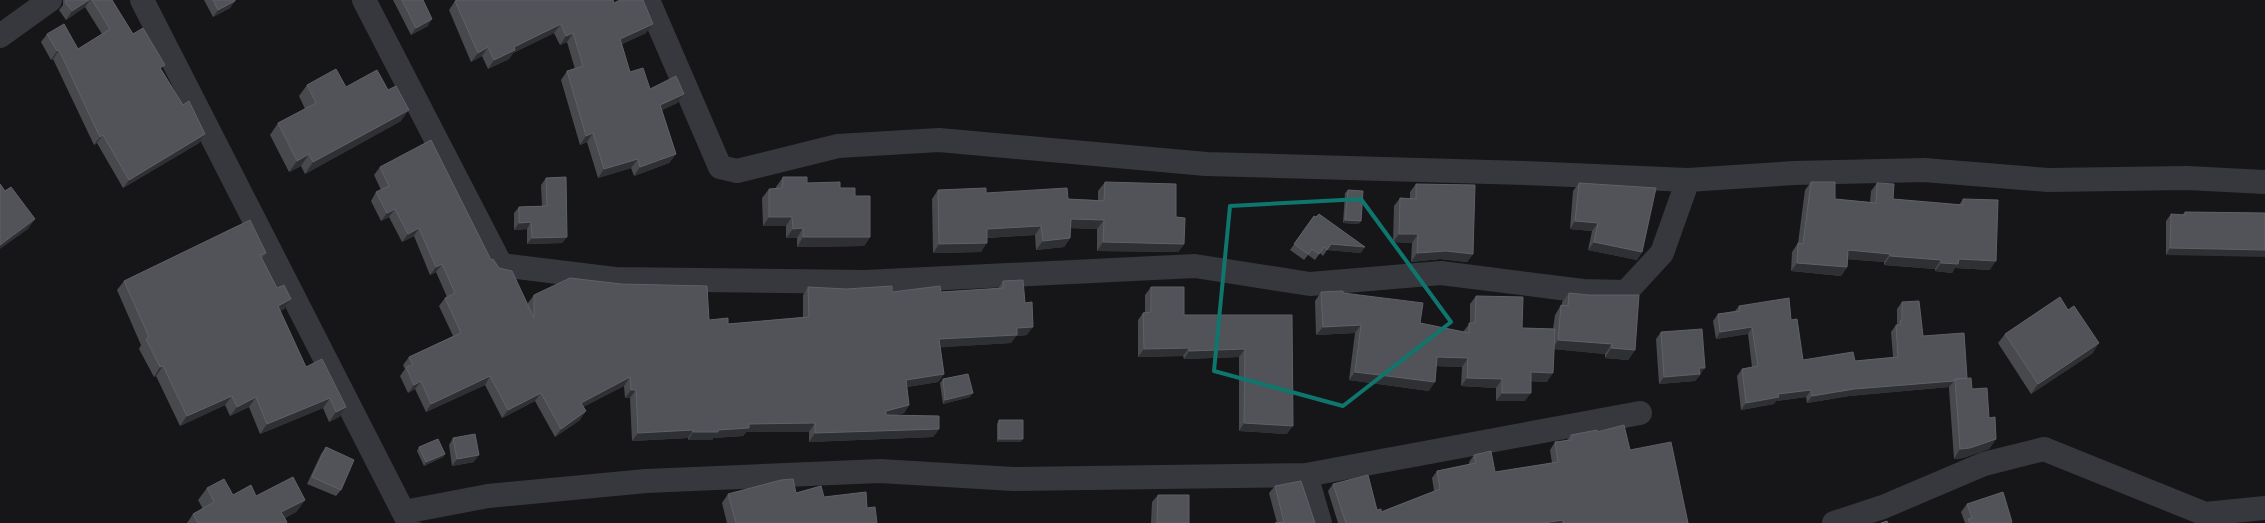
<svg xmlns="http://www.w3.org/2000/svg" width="2265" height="523" viewBox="0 0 2265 523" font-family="Overpass,sans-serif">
	<rect width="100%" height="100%" fill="#161618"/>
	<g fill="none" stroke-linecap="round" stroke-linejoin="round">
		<path stroke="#37383d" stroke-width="24" d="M142 0 409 523
			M364 0 501 265 615 279 865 282 1195 266 1310 284 1441 273 1583 291 1626 292 1662 253 1688 180
			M648 0 720 167 737 171 838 146 939 140 1206 164 1525 173 1688 180 1794 173 1924 170 2048 180 2187 178 2265 182
			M0 36 50 0
			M1306 475 1320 523
			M404 512 488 496 646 481 880 471 1013 479 1306 475 1640 413
			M1834 523 1883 507 1984 464 2044 449 2205 514 2265 508"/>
	</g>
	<path fill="#47494d" d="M63 0H112L133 34 162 70 183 105 205 134 199 143 123 188 97 143 94 145 53 59 51 60 41 42 47 34 78 49 102 34 85 7 66 20 59 10 63 5Z
		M204 0H235L230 8 213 17Z
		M393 0H423L428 26 411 35Z
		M455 1 614 3 646 33 622 44 630 72 650 89 684 94 677 103 662 110 676 154 669 163 634 176 631 168 598 178 587 142 580 145 561 80 567 71 575 69 567 42 560 45 554 33 513 53 509 59 488 69 482 56 471 62 449 10Z
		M307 85 346 87 401 121 305 174 301 166 289 172 270 135 278 123 305 109 299 96Z
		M380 167 491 260 528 305V303L534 295 709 320 728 324 803 317V295L808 287 892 292H941L998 289 1003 281 1027 335 1016 336 1011 343 940 347 944 374 938 382 907 387 909 405 904 413 895 415 939 429 933 437 809 442V432H746L743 436 713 438 712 440H688V438L632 441 630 398H625L624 386 583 407 580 420 555 437 535 401 502 418 485 385 426 412 415 389 408 393 400 376 405 369 403 365 409 357 453 336 439 306 445 298 447 297 436 272 430 275 414 236 402 242 389 217 381 221 371 201 376 192 381 190 374 175Z
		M783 177 807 183 840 188 855 196 870 237 864 246 797 247V238H786V226H763L762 198 769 189H776V187Z
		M546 178 567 237 562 243 527 244V229L514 230V213L519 207 542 206 541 185Z
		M1105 182 1176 217 1184 244 1178 252 1097 251V229L1070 228V238L1064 247 1036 250 1035 235 987 238 981 252 933 253 932 199 938 190 1068 199 1098 200V191Z
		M1811 182 1835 199 1870 202 1871 191 1877 183 1893 199 1959 205 1963 199 1990 270 1955 268 1952 273 1935 271V269L1884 265V262L1848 259 1847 267 1841 276 1791 271 1792 252 1798 243 1805 190Z
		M1579 183 1642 252 1637 260 1588 250 1592 231 1570 229 1573 191Z
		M1416 184 1473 254 1467 262 1440 259 1411 262 1412 243 1393 242 1394 206 1400 198 1410 199V192Z
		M1348 190 1359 224 1343 223 1345 193Z
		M2185 212 2265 213 2166 255V221L2171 214 2182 215Z
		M1314 216 1361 253 1327 250 1323 256 1320 253 1315 260 1308 255 1304 260 1290 250Z
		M266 253 262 258 277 288 291 299 284 309 280 311 306 367 346 407 339 417 329 422 323 408 260 434 249 407 230 416 225 405 180 426 156 376 154 377 139 349 141 345 117 290 124 281Z
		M1151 287 1184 315H1292L1287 434 1239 431V357L1184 359 1183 356 1138 357V320L1143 313 1145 312V295Z
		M1321 292 1343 293 1420 323 1463 332 1470 323V304L1476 296 1522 328 1553 329 1555 315 1561 305H1562V302L1569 293 1635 350 1628 360 1605 358V354L1554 349 1547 382 1531 381 1525 401H1496V388L1461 386 1462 367 1436 366 1429 391 1349 380 1355 333 1316 335 1315 301Z
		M1902 302 1923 336 1967 378 1972 389 1989 418 1996 439 1989 449 1963 458 1954 459 1949 389V387L1849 396 1807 403 1806 397 1776 401 1774 404 1741 410 1737 376 1742 369 1752 367 1748 334 1716 339 1713 321 1718 314 1735 311 1739 306 1791 320 1803 360 1855 361 1893 357 1891 332 1896 325H1897V309Z
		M1661 332 1701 375H1700L1695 381 1659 384 1656 339Z
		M2005 334 2093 353 2031 394 1998 343Z
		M943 379 970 397 943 404 940 383Z
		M999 420 1021 442H997V424Z
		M1597 432 1630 450 1688 523H1338L1328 491 1333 484 1381 512 1434 491 1432 478 1437 471 1469 464V462L1474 455 1495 472 1552 463 1550 450 1555 442 1567 440 1571 435Z
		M453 438 474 462 452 466 449 445Z
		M326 447 341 490 336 496 307 484 321 454Z
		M419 447 445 454 443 457 424 466 417 451Z
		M1275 486 1315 523H1277L1269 493Z
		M207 488 233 495 256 496 305 500 296 512 285 518 287 523H187L193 514 203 509 198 500Z
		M796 493 824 497 867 508 877 523H727L722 503 728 494Z
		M1158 495 1189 523H1151L1152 502Z
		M1967 504 2012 523H1965L1961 512Z"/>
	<path fill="#2f3033" d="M89 0H90L85 7 66 20 72 11Z
		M235 1 230 8 213 17 218 10Z
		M432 19 428 26 411 35 416 28Z
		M561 24 554 33 513 53 509 59 488 69 494 60 514 47Z
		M653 24 646 33 614 48 620 39Z
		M573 33 567 42 560 45 566 36Z
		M488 47 482 56 471 62 478 53Z
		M59 50 53 59 51 60 57 51Z
		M684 94 677 103 654 114 660 105Z
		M409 110 401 121 305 174 313 162Z
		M593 133 587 142 580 145 586 136Z
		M205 134 199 143 123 188 129 180Z
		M103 135 97 143 94 145 100 137Z
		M309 154 301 166 289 172 297 161Z
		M676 154 669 163 634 176 640 167Z
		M638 159 631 168 598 178 604 169Z
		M395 209 389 217 381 221 387 213Z
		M769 217H792L786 226H763Z
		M35 219 28 229 0 249V245Z
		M1071 219 1104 220 1097 229 1064 228Z
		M1345 220 1361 221 1359 224 1343 223Z
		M1575 221 1598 223 1592 231 1570 229Z
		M531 222 527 229 514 230 519 223Z
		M1041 226 1035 235 981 238 987 229Z
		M419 228 414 236 402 242 408 234Z
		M803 228 797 238H786L793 229Z
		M1399 234H1418L1412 243 1393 242Z
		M567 237 562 243 527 244 532 238Z
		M803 237H870L864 246 797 247Z
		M1070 238 1064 247 1036 250 1043 241Z
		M1103 242 1184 244 1178 252 1097 251Z
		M1594 242 1642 252 1637 260 1588 250Z
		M987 243 981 252 933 253 939 244Z
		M1331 244 1365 247 1361 253 1327 250Z
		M2170 248 2265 250V257L2166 255Z
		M1848 250 1890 254 1884 262 1842 259Z
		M1446 251 1473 254 1467 262 1440 259 1411 262 1417 253Z
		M1890 256 1941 260 1935 269 1884 265Z
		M1959 259 1996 261 1990 270 1955 268 1952 273 1935 271 1941 263Z
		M1797 263 1847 267 1841 276 1791 271Z
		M442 264 436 272 430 275 436 267Z
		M291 299 284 309 271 316 278 306Z
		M1361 325 1355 333 1316 335 1323 327Z
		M1033 327 1027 335 1016 336 1011 343 933 348 939 339 1017 328Z
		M1752 327 1748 334 1716 339 1720 332Z
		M1558 340 1612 344 1605 354 1552 349Z
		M2099 343 2093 353 2031 394 2038 384Z
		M1189 348 1183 356 1138 357 1144 349Z
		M1611 348 1635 350 1628 360 1605 358Z
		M1245 349 1239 357 1184 359 1189 351Z
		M1437 357 1468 358 1462 367 1431 366Z
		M163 366 156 376 154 377 160 367Z
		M1699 368H1705L1695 381 1659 384 1664 377Z
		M1355 372 1435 382 1429 391 1349 380Z
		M1531 372 1553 373 1547 382 1525 381Z
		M944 374 938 382 900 388 906 380Z
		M490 376 485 385 426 412 431 404Z
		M630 377 624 386 575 411 581 403Z
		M1467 378 1502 379 1496 388 1461 386Z
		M421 381 415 389 408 393 414 385Z
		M1954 381 1949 387 1849 396 1807 403 1812 396 1854 389Z
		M631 390H636L630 398H625Z
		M1811 390 1806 397 1776 401 1774 404 1741 410 1746 403 1778 394Z
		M541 393 535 401 502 418 508 410Z
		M973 393 970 397 943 404 945 400Z
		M1502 393H1531L1525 401H1496Z
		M232 396 225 405 180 426 187 416Z
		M256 397 249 407 230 416 237 407Z
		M330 398 323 408 260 434 267 424Z
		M909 405 904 413 880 419 886 411Z
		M346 407 339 417 329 422 336 412Z
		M586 411 580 420 555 437 561 429Z
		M815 423 809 432H746L743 436 713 438 712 440H688L693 432 718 430 749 424Z
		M1244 423 1293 426 1287 434 1239 431Z
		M939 429 933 437 809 442 815 433Z
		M693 430 688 438 632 441 638 433Z
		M999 439H1023L1021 442H997Z
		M1996 439 1989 449 1963 458 1954 459 1960 449Z
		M445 454 443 457 424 466 426 462Z
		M479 455 474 462 452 466 457 459Z
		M305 500 296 512 275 523 281 512Z
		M1563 520 1561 523H1544Z"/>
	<path fill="#525359" stroke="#5f6168" d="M66 0H89L72 11 65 2Z
		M92 0H112L133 34 143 28 165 65 160 68 183 105 189 101 205 134 129 180 103 135 100 137 59 50 57 51 47 34 64 24 78 49 110 29Z
		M213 0H235V1L218 10Z
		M402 0H423L432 19 416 28Z
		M458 0H613L614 3 620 0H643L653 24 620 39 630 72 643 68 650 89 676 76 684 94 660 105 676 154 640 167 638 159 604 169 593 133 586 136 567 71 583 66 573 33 566 36 561 24 514 47 515 50 494 60 488 47 478 53 455 1Z
		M336 69 346 87 377 70 388 90 396 86 409 110 313 162 309 154 297 161 278 123 316 103 307 85Z
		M431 140 491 260 493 259 499 268 512 271 534 318V295L570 278 621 284 707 286 709 320 728 318V324L809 317 808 287 846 289 892 286V292L940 286 941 292 1003 288V281L1023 280 1025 303 1032 302 1033 327 1017 328V335L939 339 944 374 906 380 909 405 886 411V415L939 416V429L815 433V423L749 424V428L718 430V432H693V430L638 433 636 390H631L630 377 581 403 586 411 561 429 541 393 508 410 490 376 431 404 421 381 414 385 406 367 413 365 409 357 461 333 445 298 455 293 442 264 436 267 419 228 408 234 395 209 387 213 376 192 389 186 380 167Z
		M566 177 567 237 532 238 531 222 519 223V207L547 206 546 178Z
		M783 177H807V183L840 182V188H855V196H870V237H803V228L793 229 792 217H769V189L782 188Z
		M1105 182 1176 184V217L1185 218 1184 244 1103 242 1104 220 1071 219 1070 238 1043 241 1041 226 987 229V243L939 244 938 190 986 188V193L1067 188 1068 199 1104 201Z
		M1811 182H1835V199L1876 203 1877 183 1894 184 1893 199 1963 205V199L1998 200 1996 261 1959 259 1958 264 1941 263V260L1890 256V254L1848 250 1847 267 1797 263 1798 243 1803 244Z
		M1579 183 1656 188 1642 252 1594 242 1598 223 1575 221Z
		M0 184 5 191 11 187 35 219 0 245Z
		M1416 184 1475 185 1473 254 1446 251 1417 253 1418 234H1399L1400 198 1416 199Z
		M1348 190 1363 191 1361 221 1345 220Z
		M2185 212 2265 213V250L2170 248 2171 214 2185 215Z
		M1319 214 1365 247 1331 244 1327 250 1324 247 1319 254 1312 249 1308 254 1294 244 1314 216 1316 217Z
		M250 220 266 253 260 255 277 288 284 285 291 299 278 306 306 367 322 359 346 407 336 412 330 398 267 424 256 397 237 407 232 396 187 416 163 366 160 367 146 339 149 337 124 281Z
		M1151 287H1184V315H1292L1293 426 1244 423 1245 349 1189 351V348L1144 349 1143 313 1151 312Z
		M1343 291V293L1423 303 1420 323 1469 333V323H1475L1476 296 1523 297 1522 328 1555 329 1553 373 1531 372V393H1502V379L1467 378 1468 358 1437 357 1435 382 1355 372 1361 325 1323 327 1321 292Z
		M1569 293 1589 295H1639L1635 350 1611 348 1612 344 1558 340 1561 305 1568 306Z
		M2060 297 2068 310 2074 306 2099 343 2038 384 2005 334Z
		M1789 298 1791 320 1797 319 1803 360 1853 352 1855 361 1898 357 1896 325H1901L1900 321 1902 320V302L1919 301 1923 336 1964 333 1967 378 1955 379 1954 381 1854 389 1812 396 1811 390 1778 394 1779 397 1746 403 1742 369 1758 366 1752 327 1720 332 1718 314 1740 311 1739 306Z
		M1702 329 1705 368H1699L1700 374 1664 377 1661 332Z
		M968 374 973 393 945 400 943 379Z
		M1971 378 1972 389 1987 388 1989 418 1995 417 1996 439 1970 448 1960 449 1955 379Z
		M999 420H1023V439H999Z
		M1624 425 1630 450 1671 442 1688 523H1564L1563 520 1544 523H1346L1333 484 1368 475 1377 510 1381 509V512L1440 489 1437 471 1476 463 1474 455 1491 451 1495 472 1558 462 1555 442 1571 440V435L1597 430V432Z
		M475 434 479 455 457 459 453 438Z
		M438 439 445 454 426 462 419 447Z
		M326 447 354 460 341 490 312 477Z
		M293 477 305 500 281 512 287 522 286 523H198L193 514 214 502 207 488 224 479 233 495 251 485 256 496Z
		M793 479 796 493 821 486 824 497 866 492 867 508 875 507 877 523H736L728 494 781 480Z
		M1301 481 1315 523H1275L1284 522 1275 486Z
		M2003 492 2012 522 2010 523H1970L1968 519 1972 518 1967 504Z
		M1158 495H1189V523H1157Z
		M1887 521 1888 523H1881Z"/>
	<path fill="none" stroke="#0f766e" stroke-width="4" stroke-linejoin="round" d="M1361 199 1451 322 1343 406 1214 371 1230 206Z"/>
</svg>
